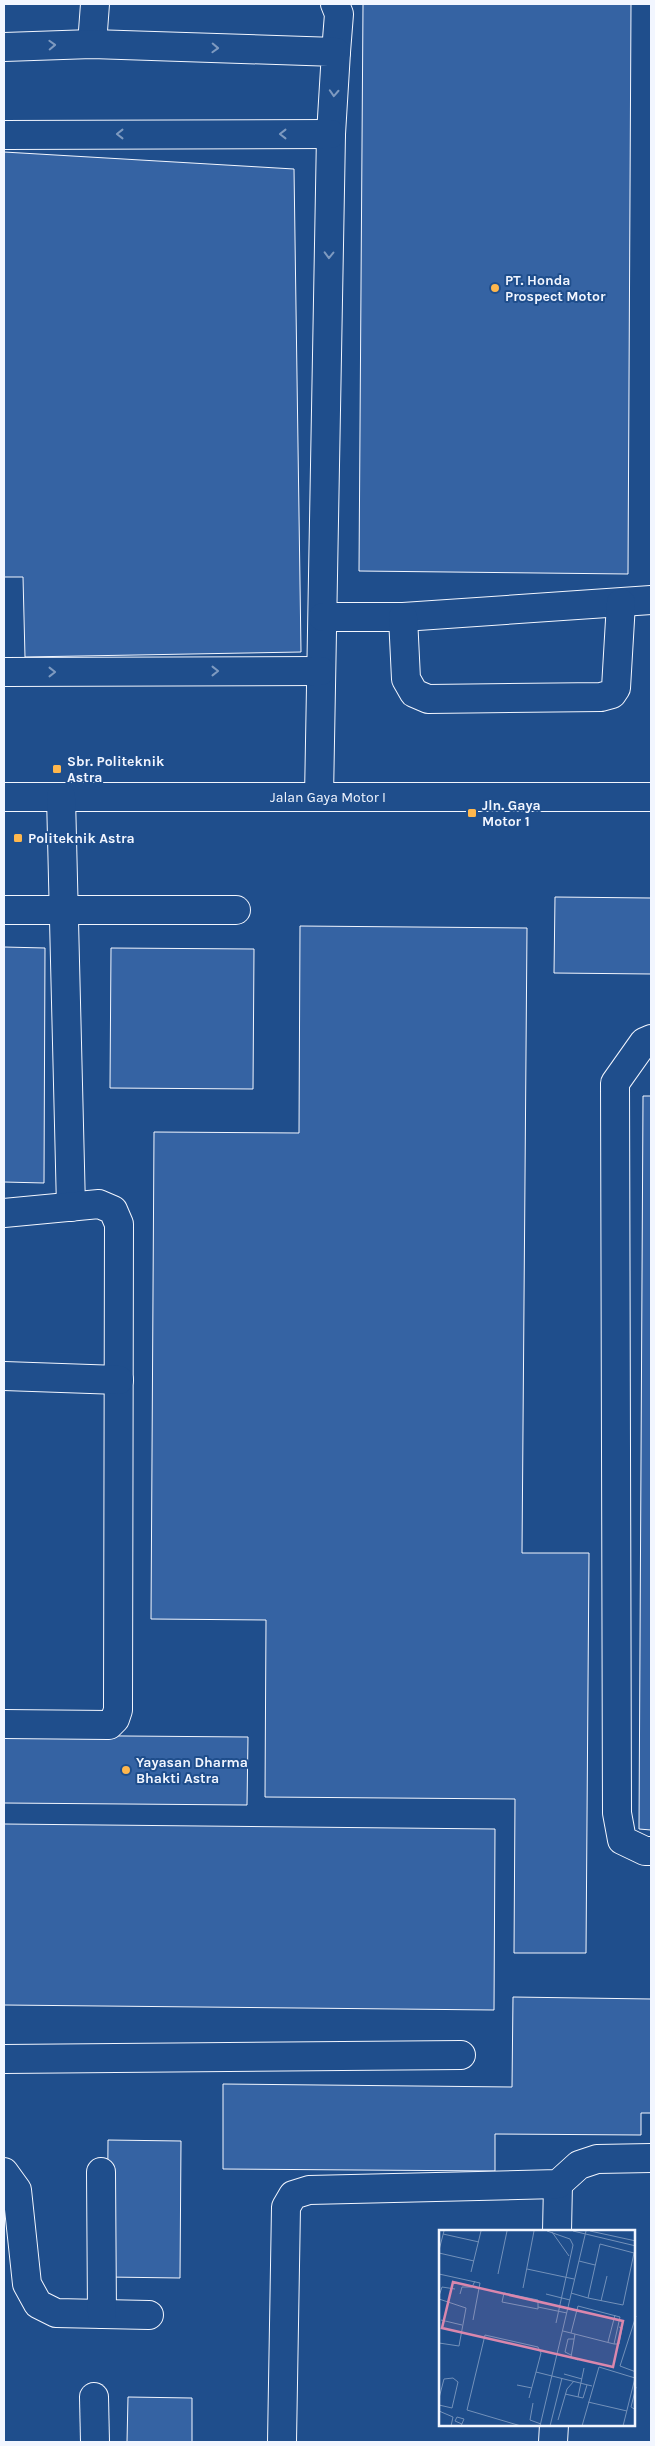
<svg xmlns="http://www.w3.org/2000/svg" width="655" height="2446" viewBox="0 0 655 2446" font-family="Karla,sans-serif">
	<rect width="100%" height="100%" fill="#1f4e8c"/>
	<path fill="#3563a3" stroke="#f2f6ff" d="M363 4H631L628 574 359 571Z
		M4 152 294 169 301 652 25 657 23 577H4Z
		M555 897 651 898V974L554 973Z
		M300 926 527 928 522 1553H589L586 1953H514L515 1799 265 1797 266 1620 151 1619 154 1132 299 1133Z
		M4 947 45 948 44 1183 4 1182Z
		M111 948 254 949 253 1089 110 1088Z
		M643 1096H651V1830L639 1829Z
		M4 1735 248 1737 247 1805 4 1803Z
		M4 1824 495 1829 494 2010 4 2005Z
		M513 1997 651 1999V2113H641V2135L495 2134V2171L223 2169V2084L512 2087Z
		M108 2140 181 2141 180 2278 107 2277Z
		M128 2397 192 2398V2442H127Z"/>
	<g fill="none" stroke-linecap="round" stroke-linejoin="round">
		<defs>
			<g id="minor">
				<path d="M335 4 339 14 336 52"/>
				<path d="M92 44 95 4"/>
				<path d="M4 47 92 44 336 52 331 134 319 797"/>
				<path d="M4 135 331 134"/>
				<path d="M323 617H403L651 600"/>
				<path d="M403 617 406 679 414 693 428 699 601 697 612 694 616 688 621 603"/>
				<path d="M4 672 321 671"/>
				<path id="s1" d="M4 797H651"/>
				<path d="M61 797 71 1207"/>
				<path d="M4 910H236"/>
				<path d="M651 1039 644 1042 615 1083 617 1813 622 1840 645 1851H651"/>
				<path d="M4 1213 99 1204 113 1210 119 1224 118 1710 115 1719 109 1725 4 1724"/>
				<path d="M4 1376 119 1380"/>
				<path d="M4 2059 461 2055"/>
				<path d="M4 2172 17 2190 27 2284 38 2304 56 2313 149 2315"/>
				<path d="M101 2172 102 2314"/>
				<path d="M557 2231 558 2184"/>
				<path d="M94 2397 95 2442"/>
				<path d="M282 2442 286 2207 293 2195 309 2190 558 2184 579 2165 597 2159 651 2158"/>
				<path d="M553 2442 554 2425"/>
			</g>
		</defs>
		<use href="#minor" stroke="#f2f6ff" stroke-width="30"/>
		<use href="#minor" stroke="#1f4e8c" stroke-width="28"/>
	</g>
	<defs><path id="oneway-chevron" d="M-2-3.5L2.5 0L-2 3.5" fill="none" stroke-width="1.6" stroke-linecap="round" stroke-linejoin="round" transform="scale(1.25)"/></defs>
	<g stroke="#7e9ac0">
		<use href="#oneway-chevron" transform="translate(52 45) rotate(-2)"/>
		<use href="#oneway-chevron" transform="translate(215 48) rotate(2)"/>
		<use href="#oneway-chevron" transform="translate(334 93) rotate(93)"/>
		<use href="#oneway-chevron" transform="translate(120 134) rotate(180)"/>
		<use href="#oneway-chevron" transform="translate(283 134) rotate(180)"/>
		<use href="#oneway-chevron" transform="translate(329 255) rotate(91)"/>
		<use href="#oneway-chevron" transform="translate(215 671)"/>
		<use href="#oneway-chevron" transform="translate(52 672)"/>
	</g>
	<g fill="#ffb74d" stroke="#1f4e8c" stroke-width="2">
		<circle cx="495" cy="288" r="5"/>
		<rect x="52" y="764" width="10" height="10" rx="2.5"/>
		<rect x="467" y="808" width="10" height="10" rx="2.5"/>
		<rect x="13" y="833" width="10" height="10" rx="2.5"/>
		<circle cx="126" cy="1770" r="5"/>
	</g>
	<g text-anchor="middle" stroke-width="4" stroke-linejoin="round" paint-order="stroke">
		<g font-size="14" font-weight="bold" fill="#f2f6ff" stroke="#1f4e8c" text-anchor="start">
			<text x="505" y="285">PT. Honda<tspan x="505" dy="16">Prospect Motor</tspan></text>
			<text x="67" y="766">Sbr. Politeknik<tspan x="67" dy="16">Astra</tspan></text>
			<text x="482" y="810">Jln. Gaya<tspan x="482" dy="16">Motor 1</tspan></text>
			<text x="28" y="843">Politeknik Astra</text>
			<text x="136" y="1767">Yayasan Dharma<tspan x="136" dy="16">Bhakti Astra</tspan></text>
		</g>
		<g font-size="14" fill="#f2f6ff" stroke="#1f4e8c">
			<text dy="5" stroke="none"><textPath href="#s1" startOffset="324">Jalan Gaya Motor I</textPath></text>
		</g>
	</g>
	<g transform="translate(439 2230)">
		<rect width="196" height="196" fill="#1f4e8c"/>
		<path fill="none" stroke="#7391ba" stroke-width="1" d="M108 1 131 9 134 15 117 93M134 1 197 16M151 1 197 11M113 2 130 26M4 4 40 12M161 14 195 23 184 75 149 68ZM0 20 5 1M0 23 35 31M140 31 156 35M88 39 135 49M32 42 42 1M0 44 41 53 34 90M59 44 68 1M84 58 95 1M65 63 99 70V79L63 72ZM132 63 149 68M21 64 23 57H33L36 51M107 64 131 70M0 66 3 57 16 59M0 69 27 78 20 116 0 113M162 71 168 46M99 77 128 83M197 86 181 136 197 142M2 90 23 95M124 101 175 114 181 87 139 76 132 103M136 104 132 127 139 130M169 112 176 85M175 114H180L183 98 180 97M132 125 126 122 129 109H135M125 144 143 149M78 155 93 158M197 157 192 177 197 180M126 164 144 168 148 155M139 167 145 138M0 168 5 149 14 148 19 152 13 178 0 175M90 168 97 142M149 172 188 181M94 173 91 190 102 194M0 181 14 187 12 196M119 190 128 159 135 151M22 196 25 189 18 187 16 191 23 194M82 196 28 180 46 105 99 117 102 123 97 142 153 156M101 196 147 1M111 196 123 148M143 196 160 137 196 148 184 196"/>
		<path fill="#da87ad" fill-opacity="0.15" stroke="#da87ad" stroke-width="2.5" d="M14 52 184 91 174 137 3 98Z"/>
		<rect width="196" height="196" fill="none" stroke="#f2f6ff" stroke-width="2.5"/>
	</g>
	<rect width="655" height="2446" fill="none" stroke="#f2f6ff" stroke-width="10"/>
</svg>
